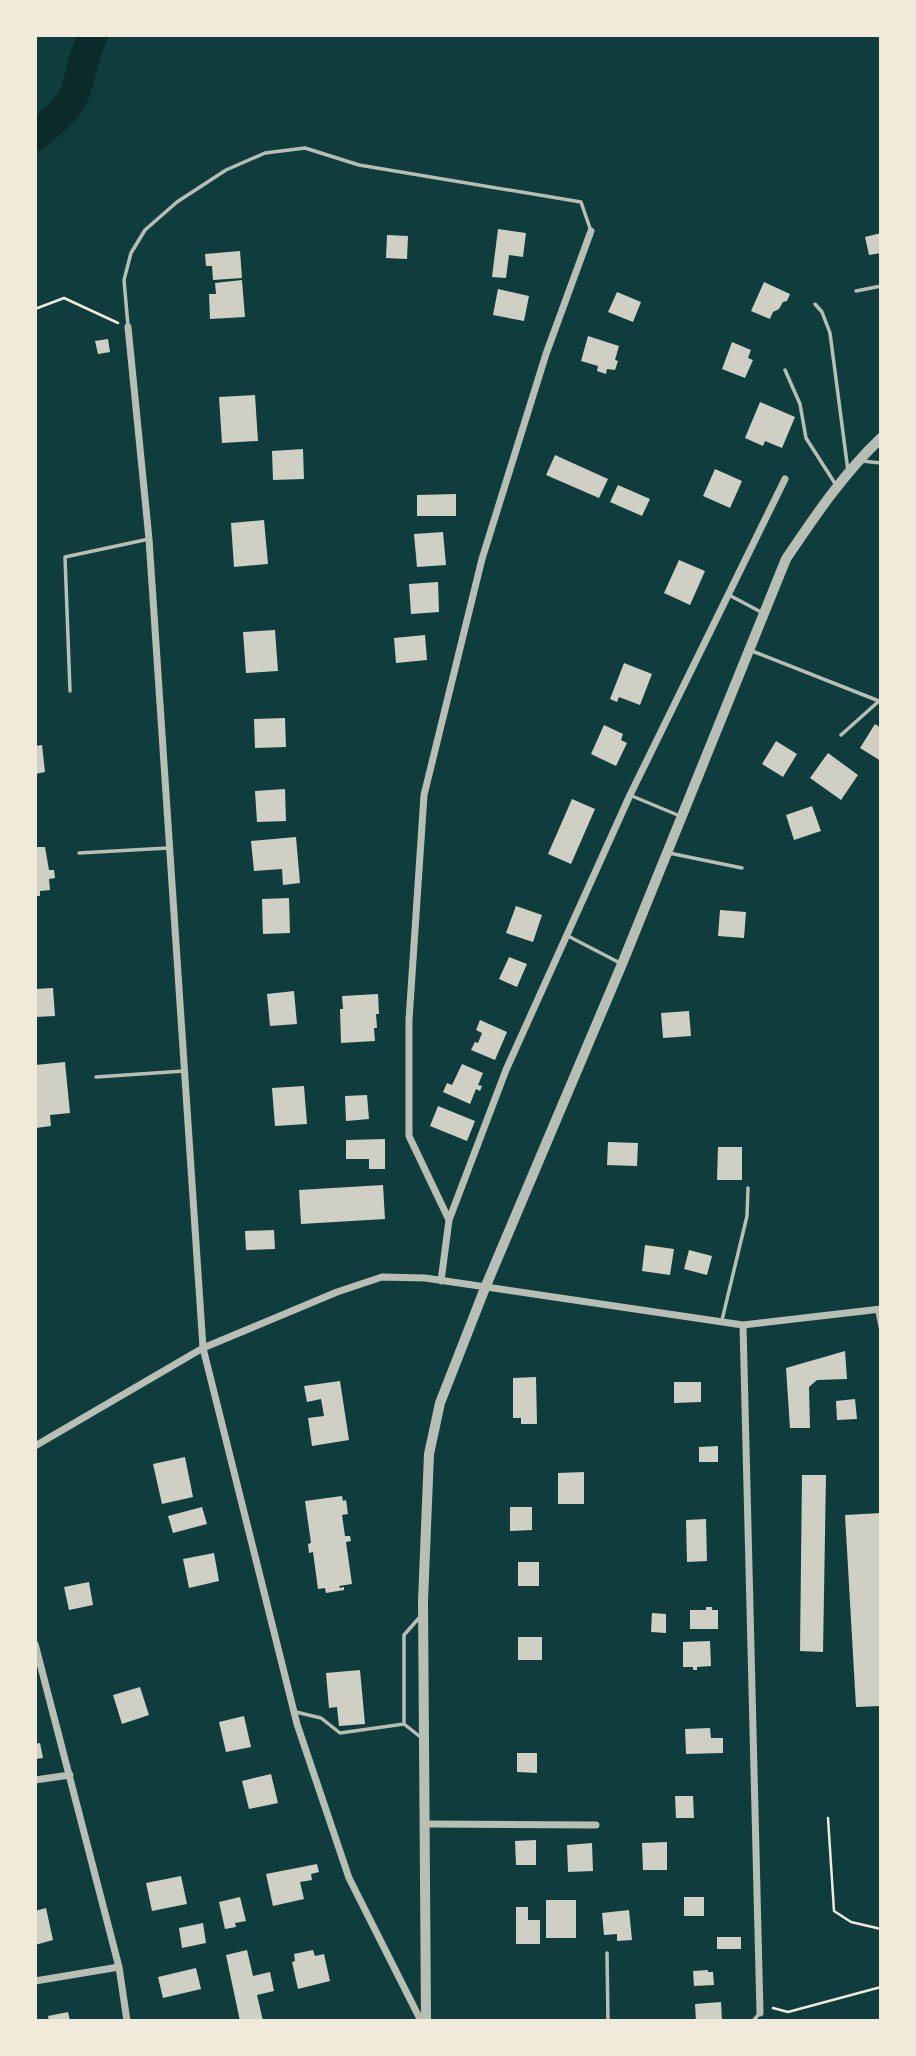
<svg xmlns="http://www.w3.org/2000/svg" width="916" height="2056" viewBox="0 0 916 2056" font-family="'Crimson Pro',serif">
	<rect width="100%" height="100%" fill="#0f3d3e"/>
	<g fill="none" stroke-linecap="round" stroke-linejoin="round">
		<path stroke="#0a2a2b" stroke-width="30" d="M35 136C48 126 67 111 74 95 82 75 83 54 93 35"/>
	</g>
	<path fill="#cfcfc3" d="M498 229 526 233 523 257 509 255 506 278 492 277Z
		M881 233V253L869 255 865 237Z
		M387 235 408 236 407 259 386 258Z
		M240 251 242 278 213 280 212 266H206L205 254Z
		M242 280 245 317 210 319 209 294H216L215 283Z
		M764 282 790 294 787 301 783 302 779 309 773 312 770 319 751 311Z
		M498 289 529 296 524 321 493 315Z
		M617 292 641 302 633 322 608 312Z
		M588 336 619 346 615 360 618 361 615 370 607 369 606 374 597 371 598 366 581 361Z
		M108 339 110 352 98 354 95 341Z
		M732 342 751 350 748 358 753 360 745 378 722 369Z
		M255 395 258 441 222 443 219 397Z
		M760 402 795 417 782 448 765 441 763 446 745 438Z
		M303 449 304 479 273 480 272 451Z
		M555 455 608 479 599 498 546 475Z
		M715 469 742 481 730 508 703 496Z
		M618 485 650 499 642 516 610 502Z
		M456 494V516H417V495Z
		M264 520 268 564 234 567 231 523Z
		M443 532 446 565 417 567 414 534Z
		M679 560 705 571 690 605 664 593Z
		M438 582 439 612 411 614 409 584Z
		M275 630 278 671 246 673 243 632Z
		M425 635 427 660 396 663 394 638Z
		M624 663 652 674 640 705 619 697 617 702 610 699Z
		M285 718 286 747 255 748 254 719Z
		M875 724 881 728V761L860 748Z
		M604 725 623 734 621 740 627 743 616 766 591 754Z
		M776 741 797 754 783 777 762 764Z
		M42 745 45 772 35 774V746Z
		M828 753 858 775 841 800 810 778Z
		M285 789 286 821 257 822 255 791Z
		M572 799 595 809 571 864 548 854Z
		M812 806 821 831 794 840 786 815Z
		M296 837 300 883 283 885 282 869 254 871 251 841Z
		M35 847H45L49 870H54L55 878 49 879 50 890 40 891V896H35Z
		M289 898 290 933 263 934 262 899Z
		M516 906 542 915 533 942 506 933Z
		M720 910 746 912 744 938 718 936Z
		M509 957 527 964 517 987 499 979Z
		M53 988 55 1016 35 1017V989Z
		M294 991 297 1024 270 1026 267 994Z
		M378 994 379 1014H376L377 1028H374L375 1041 341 1043 340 1009H343L342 996Z
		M689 1011 691 1036 663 1038 661 1013Z
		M480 1020 507 1032 495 1060 471 1050 475 1042 478 1043 482 1033 476 1030Z
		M65 1062 70 1113 50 1115 51 1126 36 1128 35 1065Z
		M462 1064 483 1073 478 1085 482 1086 480 1091 476 1089 470 1104 443 1092 447 1083 452 1085Z
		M304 1086 307 1124 275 1126 272 1088Z
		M367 1095 369 1119 346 1121 345 1096Z
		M438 1106 475 1121 467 1141 430 1126Z
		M385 1139V1169H369V1159H346V1140Z
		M608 1142 638 1143 637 1166 607 1165Z
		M718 1147H742V1180H717Z
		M383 1185 385 1219 301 1224 299 1190Z
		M274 1230 275 1249 246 1250 245 1231Z
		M645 1245 674 1249 670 1275 642 1271Z
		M689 1250 712 1256 707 1275 684 1269Z
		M845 1351 847 1379 817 1380 809 1387 810 1428H790L786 1368Z
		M536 1377 537 1424H521V1418H513V1378Z
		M340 1381 349 1440 312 1446 308 1418 324 1416 321 1399 307 1402 304 1386Z
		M674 1382H701V1402L674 1403Z
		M855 1399 857 1419 837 1420 836 1401Z
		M718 1446V1462H699V1447Z
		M185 1457 193 1497 162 1504 153 1464Z
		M584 1472V1504H558V1473Z
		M802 1475H826L823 1652 800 1651Z
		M342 1496 343 1501 346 1500 348 1514 342 1515 345 1536H350L351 1541 346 1542 352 1584 339 1586 340 1588 344 1587V1590L326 1593 325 1588 318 1589 313 1552 309 1553 308 1544 311 1543 305 1501Z
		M202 1507 207 1524 173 1533 168 1516Z
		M510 1507H532V1530L510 1531Z
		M881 1513V1706L856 1707 845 1515Z
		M706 1519 707 1561 687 1562 686 1520Z
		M214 1553 219 1581 189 1588 183 1559Z
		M518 1562H539V1586H518Z
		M89 1582 93 1605 69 1610 64 1587Z
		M706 1607H712V1610H718V1629H690V1610H706Z
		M652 1613 666 1614V1633L651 1632Z
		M518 1637H542V1660H518Z
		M710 1641 711 1666 697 1667V1670H693V1667H683V1642Z
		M360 1670 365 1724 339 1726 337 1707 329 1708 326 1673Z
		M140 1687 149 1715 122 1724 113 1695Z
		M244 1716 251 1747 226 1752 219 1722Z
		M710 1728 711 1738H723V1753L686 1754 685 1729Z
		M40 1743 43 1758 35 1759V1744Z
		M517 1753H537V1773L517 1772Z
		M271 1774 278 1803 249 1809 242 1781Z
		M675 1796H693L694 1818H676Z
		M536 1840V1865H516L515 1841Z
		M667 1842V1870H643L642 1843Z
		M592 1843 593 1871 568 1872 567 1845Z
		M317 1864 319 1872 311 1874 312 1880 300 1882 304 1899 273 1906 266 1874Z
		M181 1876 187 1904 152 1911 146 1883Z
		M240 1897 246 1921 235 1923 236 1927 225 1929 219 1902Z
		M684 1897H704V1916H684Z
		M546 1900H576V1938H546Z
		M516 1907H528V1920H540V1944H516Z
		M46 1908 53 1940 35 1945V1911Z
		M629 1910 632 1940 617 1941V1934L604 1935 602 1913Z
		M203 1923 206 1943 182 1948 179 1928Z
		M717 1937H741V1949H717Z
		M247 1950 253 1976 270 1972 274 1991 257 1995 263 2021H240L226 1955Z
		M313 1950 315 1956 324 1954 330 1981 298 1989 292 1962 295 1961 294 1954Z
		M196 1968 201 1989 163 1998 158 1977Z
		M708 1970V1972H713L714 1985 694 1986 693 1971Z
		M721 2002 722 2021H696L695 2004Z
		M68 2012 70 2021H49L48 2016Z"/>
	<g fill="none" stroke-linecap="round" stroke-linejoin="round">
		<path stroke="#f1e9da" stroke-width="2.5" d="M35 309 64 298 118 323
			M828 1818 834 1911 851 1922 881 1929
			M773 2008 788 2012 881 1987"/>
		<path stroke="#b8beb3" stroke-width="3.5" d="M856 291 881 286
			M815 304 822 312 830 333 848 471
			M128 326 124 280 131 253 145 230 177 202 226 170 265 153 305 148 359 165 581 202 591 231
			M785 370 800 404 806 438 836 485
			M862 461 881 463
			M729 595 761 612
			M752 651 879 701 841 735
			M70 691 65 557 149 539
			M632 796 680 816
			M79 853 168 848
			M669 853 742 868
			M568 936 620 963
			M96 1077 184 1071
			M877 1311 881 1331
			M722 1320 747 1216 748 1188
			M419 1618 404 1635V1724L423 1739
			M296 1712 321 1718 340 1733 404 1724
			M607 1953 608 2021
			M753 2021 759 2014"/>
		<path stroke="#b8beb3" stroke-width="7" d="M128 327 149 539 203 1348 297 1724 349 1878 421 2021
			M449 1220 409 1136V1020L424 795 482 559 546 354 591 231
			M441 1281 449 1220 506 1070 630 795 785 479
			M743 1325 760 2013
			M35 1446 203 1348 337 1292 382 1277 425 1278 743 1325 881 1309
			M35 1644 119 1967 127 2021
			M35 1780 70 1775
			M425 1824 596 1825
			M35 1981 119 1967"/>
		<path stroke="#b8beb3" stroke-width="10" d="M426 2021 423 1601 429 1454 440 1403 485 1288 622 964 786 559C815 516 843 474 881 438"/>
	</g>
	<rect width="916" height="2056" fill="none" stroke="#f1e9da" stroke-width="74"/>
</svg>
